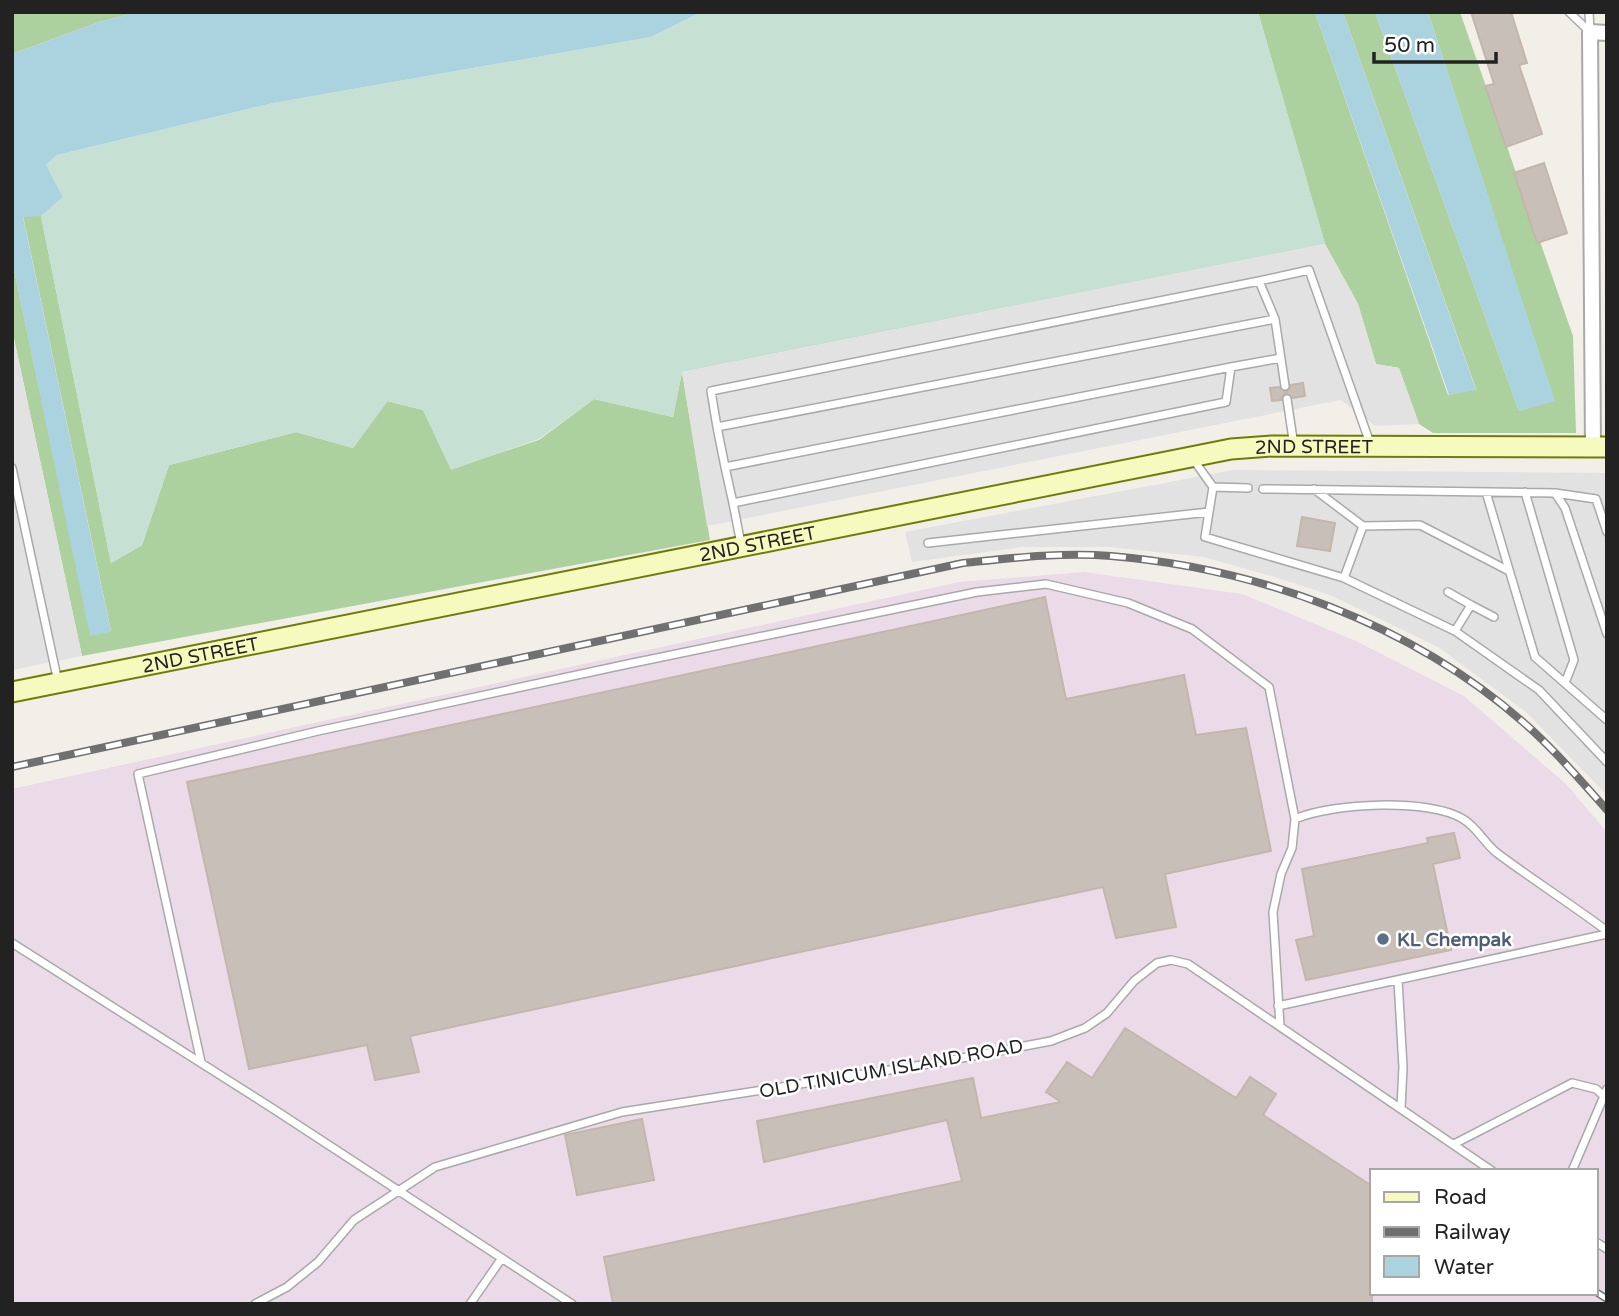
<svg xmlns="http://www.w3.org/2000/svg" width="1619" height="1316" viewBox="0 0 1619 1316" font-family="'Varela Round',sans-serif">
	<rect width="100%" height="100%" fill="#f2efe9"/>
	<path fill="#ebdbe8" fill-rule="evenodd" d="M1084 572 1242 594 1356 641 1464 696 1566 784 1607 832V1304H12V789L959 582ZM1372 1171H1596V1293H1372Z"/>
	<path fill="#add19e" d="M12 12H137L99 22 12 54Z
		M1258 12H1315L1448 395 1476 389 1343 12H1375L1519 411 1554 400 1428 12H1460L1573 336 1576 433H1433L1419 424 1399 368 1376 364 1358 304 1325 244Z
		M23 216H41L111 563 142 545 169 465 296 432 353 448 387 401 423 410 451 469 539 440 594 399 673 417 682 372 710 540 82 656 12 329V260L91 635 111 631Z"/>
	<path fill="#c6e0d4" d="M701 12H1258L1325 244 682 372 673 417 594 399 539 439 451 470 423 410 388 401 353 448 296 432 169 465 142 545 111 563 41 216 63 197 46 165 57 155 273 103 651 37Z"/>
	<path fill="#e2e2e2" d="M1325 244 1358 304 1376 364 1399 368 1419 424 1375 426 1341 400 707 526 682 372Z
		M12 329 82 656 12 670Z
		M1233 470 1607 473V795L1526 712 1438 647 1330 595 1275 577 1204 557 1109 547H1023L912 562 905 532Z"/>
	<path fill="#aad3df" d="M137 12H701L651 37 273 103 57 155 46 165 63 197 41 216 23 217 111 632 90 636 12 260V54L99 22Z
		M1315 12H1343L1476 390 1449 395Z
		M1375 12H1428L1555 401 1519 411Z"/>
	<path fill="#c7bfb8" stroke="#c4b6ab" stroke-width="2" d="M1471 12H1511L1527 63 1519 65 1542 134 1506 147 1485 86 1494 84Z
		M1544 163 1567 233 1537 243 1514 173Z
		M1303 383 1305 396 1293 398 1285 393 1281 400 1272 401 1270 388 1279 387 1287 392 1291 385Z
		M1302 517 1335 523 1330 551 1297 546Z
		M1045 597 1066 699 1184 675 1196 735 1246 728 1271 851 1165 874 1176 927 1116 938 1103 887 410 1036 419 1072 375 1080 367 1045 249 1069 187 782Z
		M1454 833 1460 858 1433 864 1451 950 1306 980 1296 940 1314 936 1302 869 1428 843 1427 838Z
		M1125 1028 1236 1098 1250 1077 1276 1094 1263 1115 1372 1186V1304H613L604 1257 962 1181 947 1120 764 1162 757 1121 973 1078 981 1118 1061 1102 1046 1092 1067 1062 1092 1078Z
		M642 1119 654 1180 577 1195 565 1135Z"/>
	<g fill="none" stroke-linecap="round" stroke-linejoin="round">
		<defs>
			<path id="lane" d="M1569 12 1590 32
				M1589 12 1590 32
				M1259 281 1309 270 1371 446
				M1275 319 717 427 711 391 1259 281 1275 319 1285 386
				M1231 367 1226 402 733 503 725 467 1231 367 1281 358
				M1287 399 1294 446
				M717 427 725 467
				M1193 459 1213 487 1248 488
				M12 468 58 682
				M1213 487 1205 537 1344 578 1455 631 1539 690 1607 762
				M1263 489 1555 493 1596 499 1607 532
				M1314 489 1363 526 1420 525 1509 571
				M1486 492 1535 657 1607 720
				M1525 492 1574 660 1565 683
				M1555 493 1565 508 1607 634
				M733 503 741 544
				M928 543 1209 512
				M1344 578 1363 526
				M1448 592 1471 605 1455 631
				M1471 605 1494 617
				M1295 819C1332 803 1429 798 1463 819 1478 828 1484 843 1497 853 1533 880 1571 904 1607 931
				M12 943 275 1110 572 1304
				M1398 980 1403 1067 1401 1108
				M1278 1006 1607 934
				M201 1062 138 774 318 731 628 664 977 592 1046 584 1128 603 1192 629 1269 687 1295 819 1292 848 1281 874 1273 912 1280 1026
				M1454 1144 1572 1083 1596 1089 1604 1096
				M1572 1171 1607 1089
				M1596 1242 1607 1249
				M255 1304 287 1287 318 1262 354 1220 435 1167 622 1112 941 1062 1051 1041 1085 1028 1107 1013 1134 981 1157 963 1171 960 1188 964 1492 1171
				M470 1304 502 1258"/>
			<path id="street" d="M1593 447 1590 32 1607 33"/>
			<g id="secondary">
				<path id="s1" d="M12 692 1231 449 1272 446 1607 447"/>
			</g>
		</defs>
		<use href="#lane" stroke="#a9a9a9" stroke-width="10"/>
		<use href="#street" stroke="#a9a9a9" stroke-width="18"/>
		<use href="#secondary" stroke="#707d05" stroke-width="23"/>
		<use href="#lane" stroke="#fff" stroke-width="7"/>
		<use href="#street" stroke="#fff" stroke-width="14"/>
		<use href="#secondary" stroke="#f7fabf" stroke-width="19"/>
		<defs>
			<path id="rail" d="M12 767 963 563C1012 558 1062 552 1111 556 1258 568 1411 624 1523 722 1554 749 1580 780 1607 810
				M1596 1292 1607 1299"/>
		</defs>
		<use href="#rail" stroke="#707070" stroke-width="8"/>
		<use href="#rail" stroke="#fff" stroke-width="5" stroke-dasharray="16" stroke-linecap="butt"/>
	</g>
	<circle fill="#5c6f8a" stroke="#fff" stroke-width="2.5" cx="1383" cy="939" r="7"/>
	<g text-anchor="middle" stroke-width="5" stroke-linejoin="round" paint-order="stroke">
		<g font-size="19" fill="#222" stroke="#fff">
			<text dy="7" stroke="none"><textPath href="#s1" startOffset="1326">2ND STREET</textPath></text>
			<text dy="7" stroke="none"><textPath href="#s1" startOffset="760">2ND STREET</textPath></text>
			<text dy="7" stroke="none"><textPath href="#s1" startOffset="192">2ND STREET</textPath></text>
			<text transform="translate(891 1068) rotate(-10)" y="7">OLD TINICUM ISLAND ROAD</text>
		</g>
		<g font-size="19" font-weight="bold" fill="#4e5e75" stroke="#fff" text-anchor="start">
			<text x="1397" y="946">KL Chempak</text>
		</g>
	</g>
	<rect width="1619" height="1316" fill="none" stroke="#222222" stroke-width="28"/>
	<rect x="1370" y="1169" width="228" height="126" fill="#ffffff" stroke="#a7a7a7" stroke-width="2"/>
	<rect x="1384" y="1192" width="35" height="10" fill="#f7fabf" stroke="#a7a7a7" stroke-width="2"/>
	<text x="1434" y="1204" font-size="21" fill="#222222">Road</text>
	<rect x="1384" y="1227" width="35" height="10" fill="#707070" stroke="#a7a7a7" stroke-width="2"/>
	<text x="1434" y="1239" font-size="21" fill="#222222">Railway</text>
	<rect x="1384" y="1256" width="35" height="21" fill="#aad3df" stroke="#a7a7a7" stroke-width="2"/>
	<text x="1434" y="1274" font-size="21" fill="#222222">Water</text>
	<path d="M1374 52v10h122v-10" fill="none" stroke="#222222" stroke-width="3.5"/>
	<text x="1384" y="52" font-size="21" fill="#222222" stroke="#ffffff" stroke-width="5" paint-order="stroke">50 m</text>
</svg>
